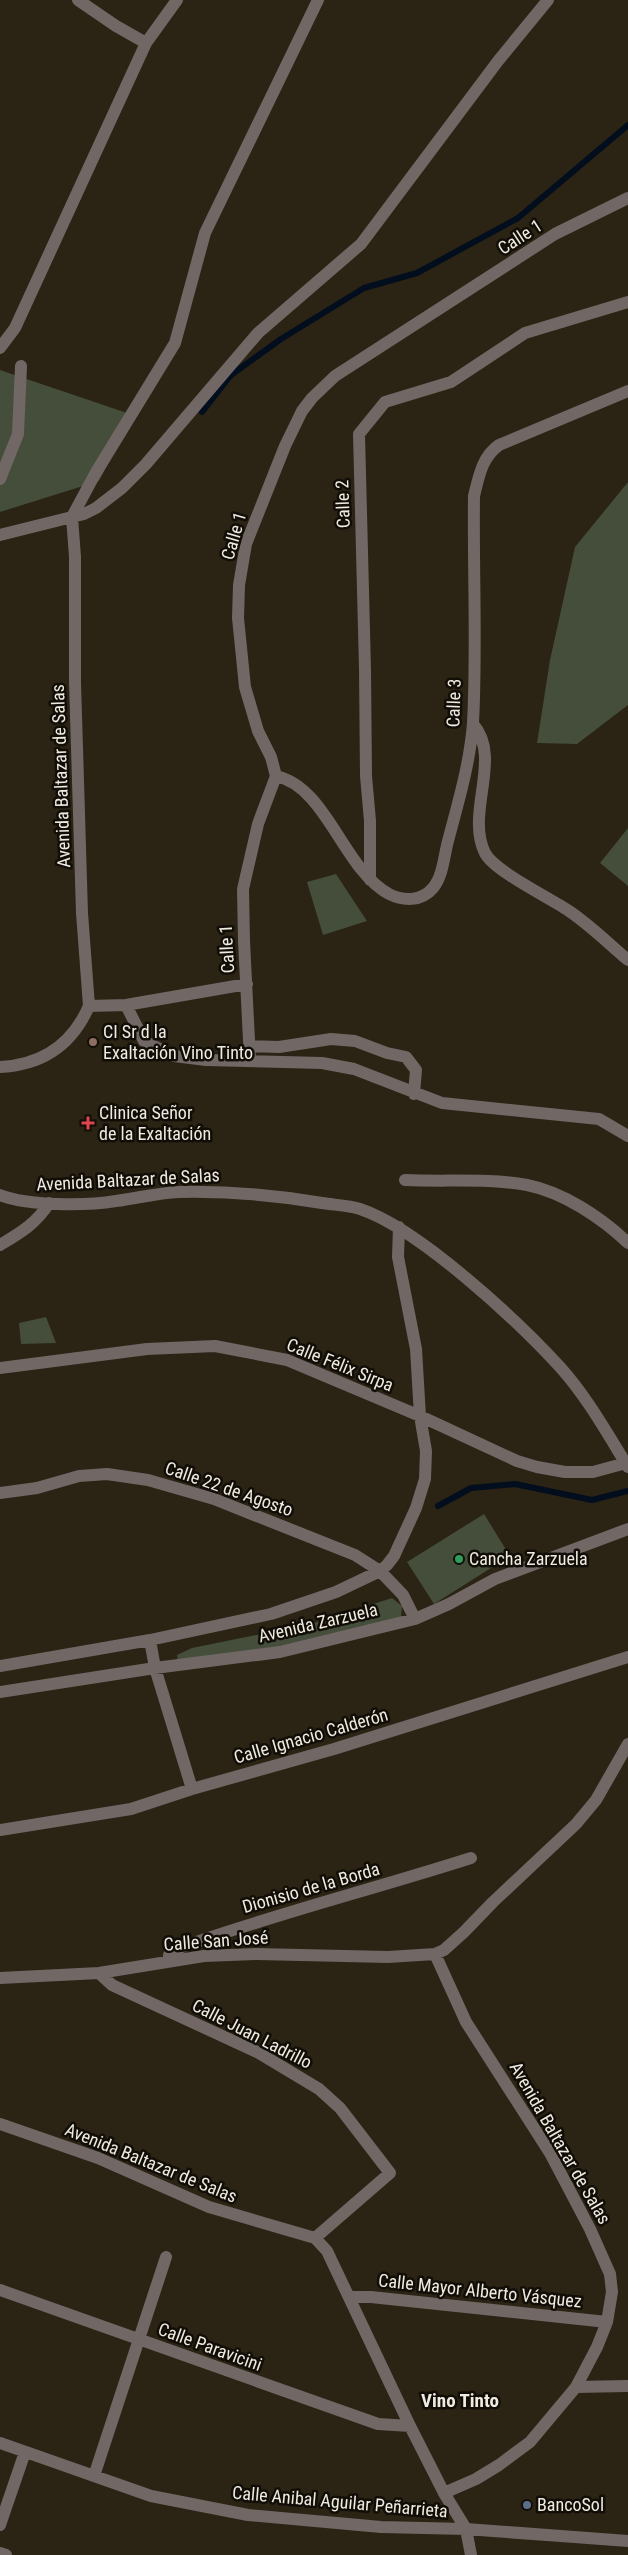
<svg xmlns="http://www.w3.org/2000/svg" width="628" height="2555" viewBox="0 0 628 2555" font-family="'Roboto Condensed',sans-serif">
	<rect width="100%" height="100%" fill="#2b2314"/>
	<path fill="#444e3b" d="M0 370 133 415 99 481 0 512Z
		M628 482V705L577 744 537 743 550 660 575 547Z
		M628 828V886L600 863Z
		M336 874 367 921 323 935 307 882Z
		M46 1317 56 1343 21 1344 19 1323Z
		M484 1514 510 1556 434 1604 407 1562Z
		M392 1598 402 1606 401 1617 371 1631 178 1664 177 1655 192 1648 311 1624Z"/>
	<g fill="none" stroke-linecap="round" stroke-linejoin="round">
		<path stroke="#020e1e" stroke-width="6" d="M202 412 231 375 281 339 364 288 417 273 518 218 628 125
			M438 1506 471 1488 515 1484 592 1500 628 1491"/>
		<path stroke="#716765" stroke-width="12" d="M78 0 116 26 146 43
			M0 348 15 328 146 43 177 0
			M0 479 18 434 21 366
			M0 535 84 514 96 508 122 488 146 464 258 333 361 244 498 61 548 0
			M473 724C503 758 465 813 485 853 494 871 550 898 569 911 590 925 609 944 628 960
			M276 776C327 787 343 869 389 894 403 901 421 902 433 888 443 876 444 856 448 841 458 803 470 763 473 723 477 648 473 571 474 496 479 476 482 457 499 445L628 391
			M370 880V821L366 776 365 669 359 434 385 402 451 382 525 333 628 302
			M126 1005 144 1041 174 1056 206 1060 322 1063 354 1069 442 1103 599 1119 628 1136
			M89 1006 126 1005 247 984
			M250 1046 279 1047 331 1039 355 1041 387 1053 406 1057 416 1070 414 1094
			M250 1060 244 941 243 889 258 824 276 776 271 757 258 731 245 687 238 618 239 585 246 544 285 446 302 411 312 398 335 376 555 234 628 198
			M0 1067C42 1065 72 1045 89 1006L82 913 75 682V557L72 517 95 474 175 343 205 233 318 0
			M405 1180C444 1182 489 1178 527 1185 563 1192 602 1218 628 1243
			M0 1195C29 1206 85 1206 116 1201 138 1198 158 1193 179 1192 227 1191 275 1195 322 1203 334 1205 348 1205 360 1209 418 1228 518 1321 560 1367 587 1397 607 1433 628 1467
			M0 1245C20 1233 37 1223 49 1203
			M0 1368 147 1349 215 1346 287 1360 420 1416 517 1461 537 1467 565 1472H593L626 1463
			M0 1493 37 1488 79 1476 107 1474 148 1480 214 1499 355 1555 380 1571 403 1595 415 1619
			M150 1640 155 1668 192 1789
			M0 1666 150 1640 271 1614 336 1592 380 1571 387 1565 394 1556 416 1508 425 1479 426 1451 420 1416 416 1349 398 1257 399 1227
			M0 1692 155 1668 280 1652 415 1619 449 1604 495 1579 628 1529
			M0 1830 131 1809 192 1789 334 1749 628 1657
			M435 1954 466 2022 550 2153 590 2229 610 2274 612 2292 607 2322 597 2347 576 2387 530 2442 499 2465 476 2479 444 2493
			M169 1961V1955L179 1948C275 1914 374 1889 471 1858
			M99 1973 112 1985 259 2053 319 2089 340 2108 390 2173 315 2238
			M0 1978 99 1973 204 1956 257 1954 388 1957 435 1954 444 1950 464 1932 493 1902 576 1824 596 1800 628 1744
			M0 2124 98 2158 209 2207 315 2238 327 2251 410 2426 444 2493 466 2529 471 2555
			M0 2290 378 2424 410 2426
			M349 2297H371L607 2322
			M576 2387 628 2386
			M0 2443 151 2496 248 2515 381 2527 466 2529 628 2541
			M94 2476 166 2257
			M0 2525 25 2452
			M0 2553 6 2555"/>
	</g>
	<circle fill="#8d6e63" stroke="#110d07" stroke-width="2" cx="93" cy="1042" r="5"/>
	<path fill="#e0444e" stroke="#110d07" stroke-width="2" d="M85.5 1115.5h5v5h5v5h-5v5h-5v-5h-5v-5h5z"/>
	<circle fill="#2e9e5b" stroke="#110d07" stroke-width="2" cx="459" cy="1559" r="5"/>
	<circle fill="#5c6f8a" stroke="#110d07" stroke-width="2" cx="527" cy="2505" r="5"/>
	<g text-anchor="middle" stroke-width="5" stroke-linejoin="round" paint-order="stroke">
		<g font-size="18" fill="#f0ebe1" stroke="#110d07">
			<text transform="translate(520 237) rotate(-33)" y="6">Calle 1</text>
			<text transform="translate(343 504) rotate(-92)" y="6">Calle 2</text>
			<text transform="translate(234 536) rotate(-74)" y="6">Calle 1</text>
			<text transform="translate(454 703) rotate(-88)" y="6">Calle 3</text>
			<text transform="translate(61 776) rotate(-92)" y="6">Avenida Baltazar de Salas</text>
			<text transform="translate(227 949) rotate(-93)" y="6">Calle 1</text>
			<text transform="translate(128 1180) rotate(-3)" y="6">Avenida Baltazar de Salas</text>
			<text transform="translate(340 1365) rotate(22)" y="6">Calle Félix Sirpa</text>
			<text transform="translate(229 1489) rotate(19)" y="6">Calle 22 de Agosto</text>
			<text transform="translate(318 1623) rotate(-13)" y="6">Avenida Zarzuela</text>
			<text transform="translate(311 1736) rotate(-16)" y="6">Calle Ignacio Calderón</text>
			<text transform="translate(311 1888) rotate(-16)" y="6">Dionisio de la Borda</text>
			<text transform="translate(216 1941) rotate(-4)" y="6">Calle San José</text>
			<text transform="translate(252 2034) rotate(27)" y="6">Calle Juan Ladrillo</text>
			<text transform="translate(560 2143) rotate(60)" y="6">Avenida Baltazar de Salas</text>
			<text transform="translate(151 2163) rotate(22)" y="6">Avenida Baltazar de Salas</text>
			<text transform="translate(480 2291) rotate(6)" y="6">Calle Mayor Alberto Vásquez</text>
			<text transform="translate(210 2347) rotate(20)" y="6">Calle Paravicini</text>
			<text transform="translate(340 2502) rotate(5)" y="6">Calle Anibal Aguilar Peñarrieta</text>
		</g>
		<g font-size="18" fill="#f0ebe1" stroke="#110d07" text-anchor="start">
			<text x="103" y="1038">CI Sr d la<tspan x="103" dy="21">Exaltación Vino Tinto</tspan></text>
			<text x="99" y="1119">Clinica Señor<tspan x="99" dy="21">de la Exaltación</tspan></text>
			<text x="469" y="1565">Cancha Zarzuela</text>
			<text x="537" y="2511">BancoSol</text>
		</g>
		<g font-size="19" font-weight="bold" fill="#f0ebe1" stroke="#110d07">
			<text x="460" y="2407">Vino Tinto</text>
		</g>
	</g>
</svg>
